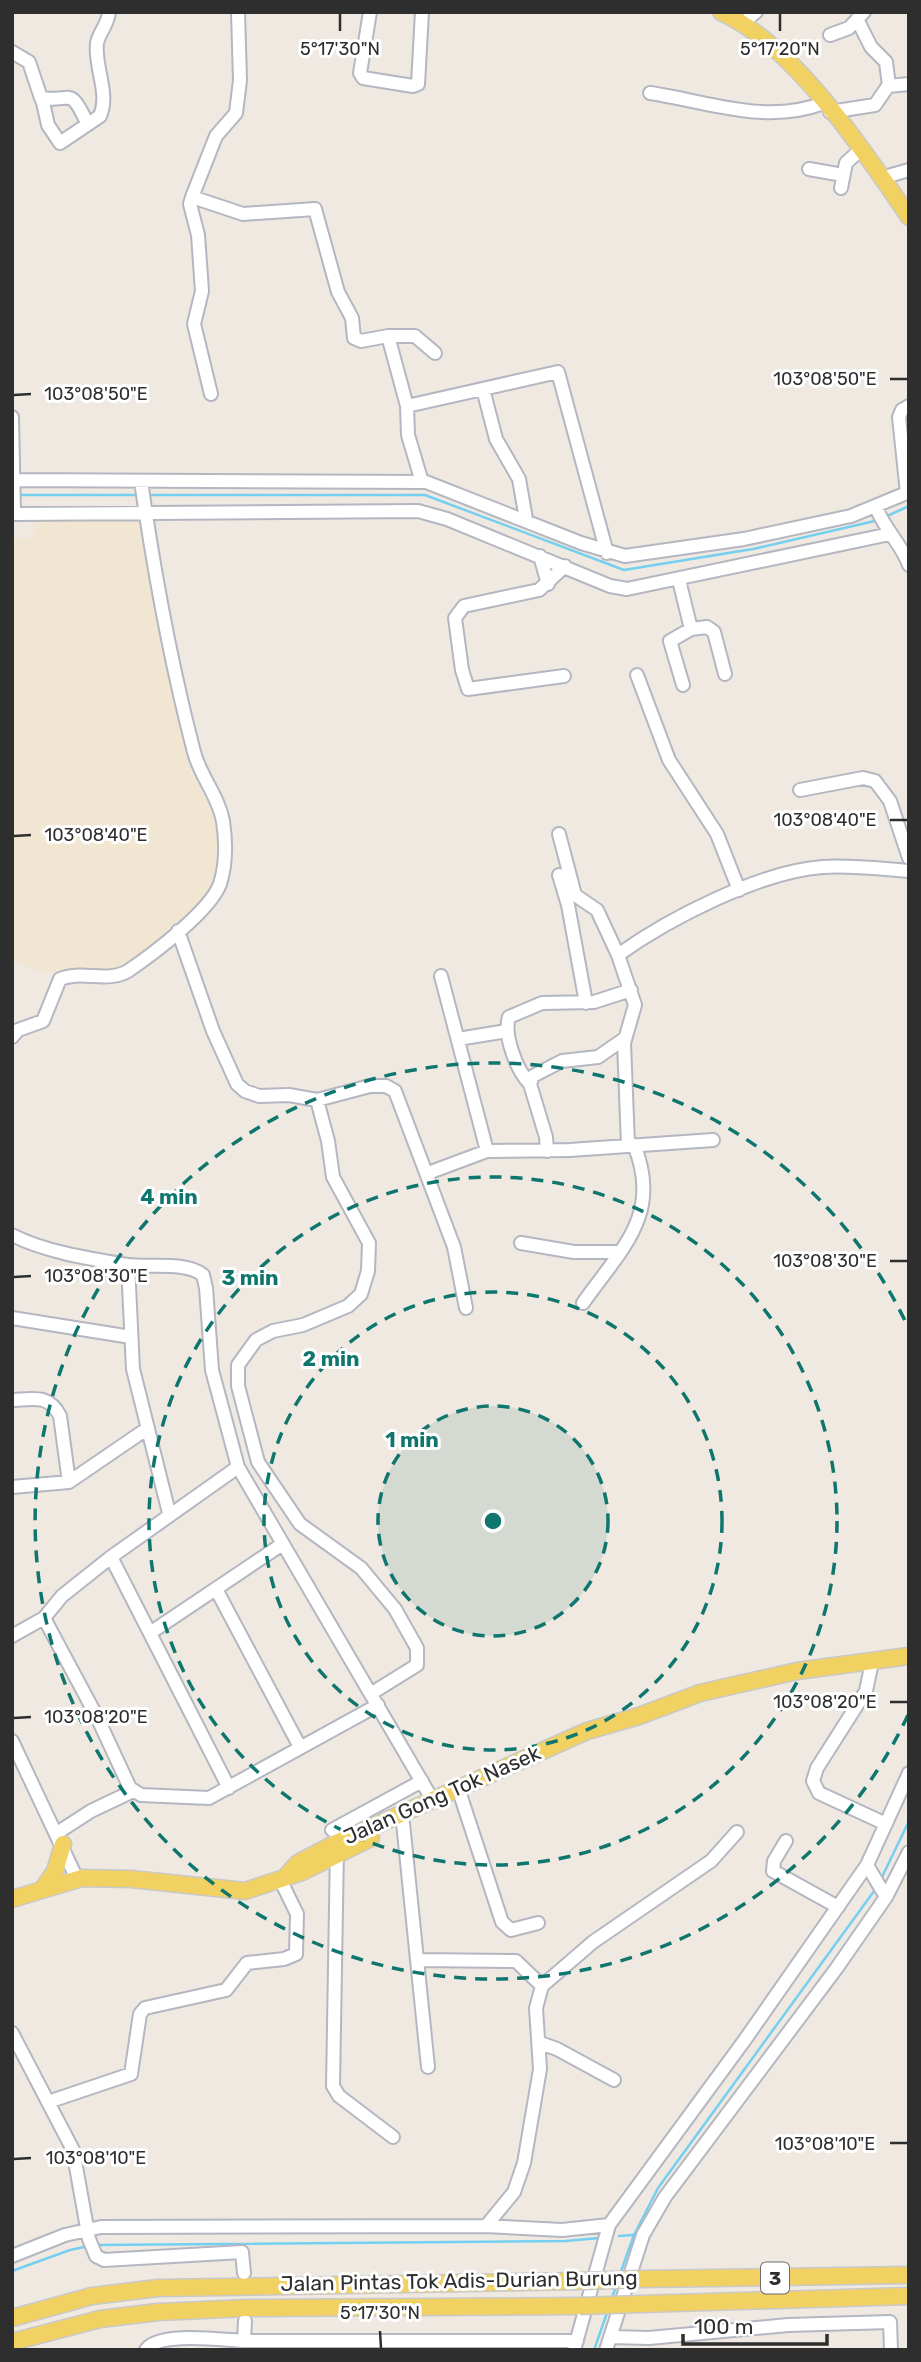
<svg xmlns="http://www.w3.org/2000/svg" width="921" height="2362" viewBox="0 0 921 2362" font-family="Rubik,sans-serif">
	<rect width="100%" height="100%" fill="#efe9e1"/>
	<path fill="#f0e6d1" d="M34 516 139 518 191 773 207 791 218 831 214 887 188 919 116 970 44 972 12 961V538H33Z"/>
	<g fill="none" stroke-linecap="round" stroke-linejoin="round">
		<path stroke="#75cff0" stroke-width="2.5" d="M19 495H138
			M149 495H425L624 570 753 549 879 520
			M885 517 909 506
			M881 1879 909 1821
			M619 2236 633 2235
			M95 2245 566 2241 599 2238
			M12 2271 70 2250 89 2246
			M620 2274 634 2235 658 2188 877 1887
			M611 2300 616 2287
			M594 2350 608 2310"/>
		<defs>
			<path id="minor" d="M238 12 240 80 236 113 216 136 192 197 243 214 315 209 338 292 352 318 354 338 361 341 388 336 407 406 408 435 422 482
				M370 12 360 73 363 78 413 86 418 84 422 12
				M857 19 871 47 886 62 889 86
				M743 23 756 12
				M830 35 849 28 864 12
				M12 52 29 62 41 98C71 103 69 84 87 123
				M650 93C710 102 765 125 824 103
				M42 98 48 125 60 143 100 116C110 93 94 67 97 43 99 32 108 25 109 12
				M830 112 875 105 888 86 909 84
				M809 169 843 175
				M881 178 909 170
				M841 188 846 163 860 150
				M192 197 190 204 198 235 202 291 194 324 211 394
				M388 336H415L435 353
				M483 389 496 439 519 479 526 519
				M407 406 558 372 607 553
				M12 417 14 514 418 511 447 519 610 586 627 589 890 534
				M12 480 426 482 581 543 625 556 744 539 851 516 909 492
				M907 493 899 417 902 410 909 406
				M876 507C884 529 901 543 909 565
				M540 556 548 584
				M679 580 691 629 707 627 714 632 725 674
				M637 675 669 760 717 834 739 890
				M564 676 468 689 462 670 455 618 464 606 539 590 565 566
				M683 685 670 641 691 629
				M800 790 863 778 875 781 890 801 909 858
				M559 834 575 895 597 910 618 955
				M559 875 568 905 586 1003
				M178 931 213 1031 237 1084 245 1091 259 1096 289 1095 317 1100 370 1086H386L395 1091 454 1247 466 1308
				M441 976 487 1151
				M12 1037 18 1030 43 1021 60 979C81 970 108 983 128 971 153 954 210 911 220 884 226 865 226 841 223 821 218 795 200 776 194 752 171 664 154 572 141 481
				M458 1039 507 1031
				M530 1084C517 1071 503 1035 509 1017L542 1003 594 1002 631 990
				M317 1100 328 1141 333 1177 369 1243 368 1271 361 1294 348 1306 303 1325 273 1331 256 1340 238 1365V1386L258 1462 300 1524 361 1568 395 1609 417 1648V1665L372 1693
				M628 1144 624 1043 635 1005 618 955C668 919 761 871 823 867 851 865 881 869 909 871
				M547 1151 546 1137 530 1084 533 1076 562 1061 598 1057 624 1039
				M428 1173 487 1151 570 1150 713 1140
				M12 1235C45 1252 91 1259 128 1265 150 1268 185 1261 203 1275L206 1288 212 1370 238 1467 432 1799
				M521 1243 574 1252H618
				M128 1265 133 1369 169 1513
				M583 1303C620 1250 663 1215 634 1145
				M12 1318 131 1337
				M12 1400C34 1399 49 1394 60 1416L69 1482
				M12 1487 69 1482 148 1428
				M111 1557 229 1788
				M216 1589 300 1747
				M44 1618 97 1717 130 1788 141 1795 209 1798 378 1705
				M150 1633 281 1545
				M12 1636 44 1618 62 1596 111 1557 238 1467
				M872 1662 866 1691 817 1768 813 1781 819 1793 886 1824
				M12 1741 77 1879
				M461 1797 502 1922 511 1930 538 1923
				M403 1823 428 2067
				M332 1830 422 1781
				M57 1833 91 1811 133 1791
				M786 1841 774 1861 773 1871 838 1907
				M337 1848 333 2086 339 2096 393 2137
				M867 1865 886 1897
				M418 1960 516 1961 542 1986
				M12 2033 73 2150 89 2239 96 2256 104 2260 242 2252 244 2273
				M540 2043 557 2049 614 2080
				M48 2102 131 2074 140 2014 145 2008 226 1990 247 1963 284 1959 296 1954 297 1914 280 1879
				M486 2226 514 2192 524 2163 540 2069 536 2008 542 1986 593 1942 711 1861 737 1832
				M12 2256 65 2235 101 2227 486 2226 562 2230 609 2225
				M610 2337 649 2338 788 2325 890 2322 891 2350
				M244 2341 245 2321
				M146 2350C158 2331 222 2340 244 2341H577
				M574 2350 609 2225 744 2041 867 1865 909 1773
				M606 2350 643 2235 665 2197 836 1969 886 1897 909 1852"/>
			<path id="major" d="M721 12C793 44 865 152 909 217
				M288 1874 298 1863 336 1843 587 1731 639 1716 700 1693 797 1671 909 1656
				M44 1887 55 1871 63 1844
				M12 1899 82 1878 131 1879 245 1891 302 1872 371 1838
				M641 2279 909 2275
				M641 2304 909 2296
				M12 2318 92 2296 158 2288 583 2281
				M12 2342 100 2319 158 2312 248 2308 580 2306"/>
		</defs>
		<use href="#minor" stroke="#b4b7c1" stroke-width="16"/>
		<use href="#major" stroke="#c9c9c9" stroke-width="19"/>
		<use href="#minor" stroke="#fff" stroke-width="12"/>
		<use href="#major" stroke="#f2d163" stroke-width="16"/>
		<defs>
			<path id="major-bridge" d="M583 2281 641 2279
				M580 2306 641 2304"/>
		</defs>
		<use href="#major-bridge" stroke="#c9c9c9" stroke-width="19" stroke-linecap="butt"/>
		<use href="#major-bridge" stroke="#f2d163" stroke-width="16"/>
	</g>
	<path fill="none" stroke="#2e2e2e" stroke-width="2.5" d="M340 14V31M780 14V31M890 379H907M14 395 31 394M890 820H907M14 836 31 835M890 1261H907M14 1277 31 1276M890 1702H907M14 1718 31 1717M890 2143H907M14 2159 31 2158M380 2331 381 2348"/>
	<circle cx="493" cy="1521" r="115" fill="#0f766e" fill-opacity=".12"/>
	<g fill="none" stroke="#0f766e" stroke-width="3.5" stroke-dasharray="12 9">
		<circle cx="493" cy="1521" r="115"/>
		<circle cx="493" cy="1521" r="229"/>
		<circle cx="493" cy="1521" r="344"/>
		<path d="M908 1715A458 458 0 1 1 908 1327"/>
	</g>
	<g text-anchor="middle" stroke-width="6" stroke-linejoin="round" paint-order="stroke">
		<rect fill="#fff" stroke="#6d6d6d" stroke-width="2" x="761" y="2262.5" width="28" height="31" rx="5"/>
		<g font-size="19" font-weight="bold" fill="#2e2e2e">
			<text x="775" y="2285">3</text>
		</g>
		<g font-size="21" fill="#2e2e2e" stroke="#fff">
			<text transform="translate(442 1795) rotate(-24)" y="7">Jalan Gong Tok Nasek</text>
			<text transform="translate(459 2281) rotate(-1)" y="7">Jalan Pintas Tok Adis-Durian Burung</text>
		</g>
	</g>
	<g font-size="18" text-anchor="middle" fill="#2e2e2e" stroke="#fff" stroke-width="6" stroke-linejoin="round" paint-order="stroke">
		<text x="340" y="55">5°17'30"N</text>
		<text x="780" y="55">5°17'20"N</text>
		<text x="825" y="385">103°08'50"E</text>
		<text x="96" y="400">103°08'50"E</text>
		<text x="825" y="826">103°08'40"E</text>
		<text x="96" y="841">103°08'40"E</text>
		<text x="825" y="1267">103°08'30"E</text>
		<text x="96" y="1282">103°08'30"E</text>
		<text x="825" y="1708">103°08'20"E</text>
		<text x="96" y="1723">103°08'20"E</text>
		<text x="825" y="2150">103°08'10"E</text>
		<text x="96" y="2164">103°08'10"E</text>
		<text x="380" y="2319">5°17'30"N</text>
	</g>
	<circle cx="493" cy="1521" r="10" fill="#0f766e" stroke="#fff" stroke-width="3.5"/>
	<g font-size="21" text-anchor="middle" font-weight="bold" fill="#0f766e" stroke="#fff" stroke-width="6" stroke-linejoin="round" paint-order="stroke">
		<text x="169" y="1204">4 min</text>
		<text x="250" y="1285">3 min</text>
		<text x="331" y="1366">2 min</text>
		<text x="412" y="1447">1 min</text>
	</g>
	<rect width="921" height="2362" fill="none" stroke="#2e2e2e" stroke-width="28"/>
	<path d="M683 2334v10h144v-10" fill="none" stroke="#2e2e2e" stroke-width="3.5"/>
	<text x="694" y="2334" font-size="21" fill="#2e2e2e" stroke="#ffffff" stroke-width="5" paint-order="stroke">100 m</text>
</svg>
